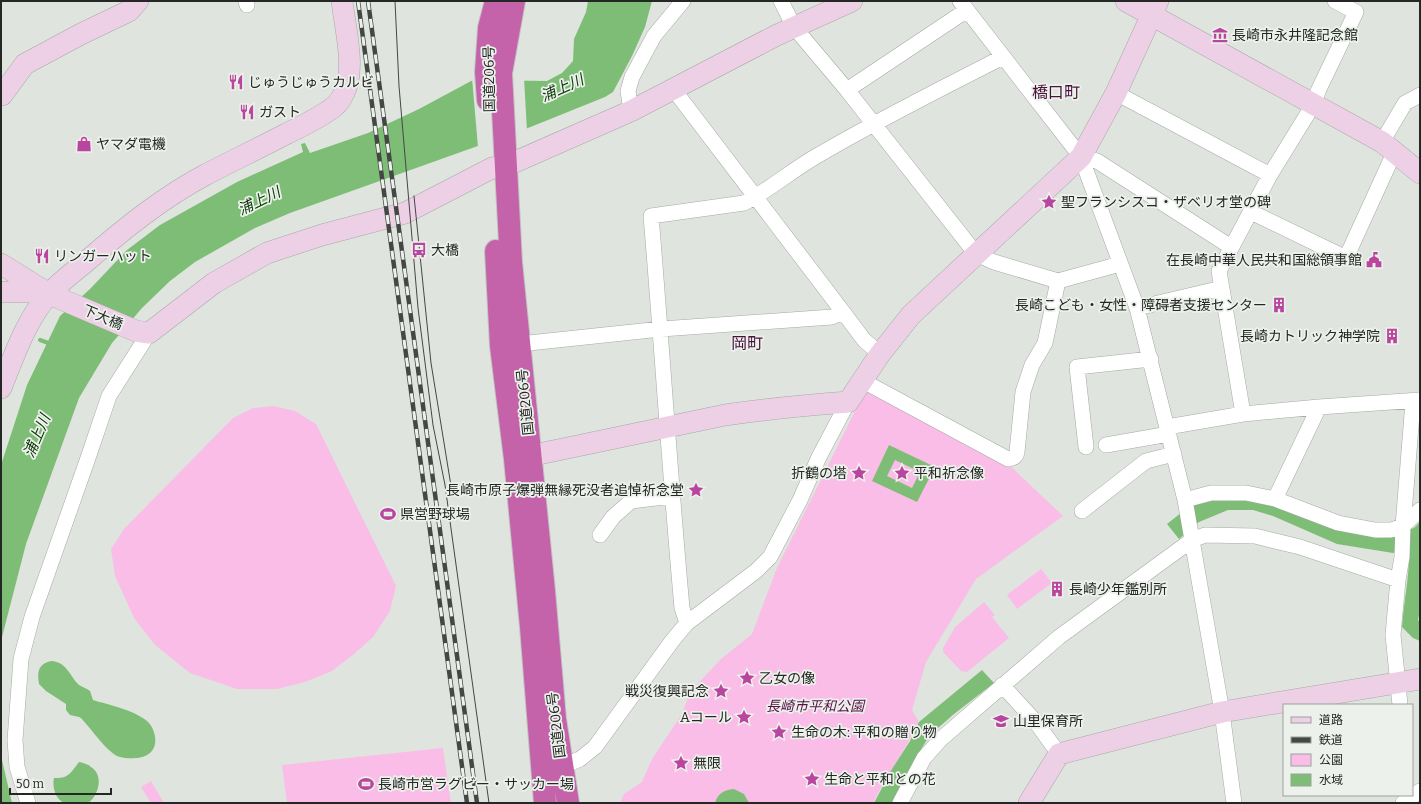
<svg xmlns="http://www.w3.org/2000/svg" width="1421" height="804" viewBox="0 0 1421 804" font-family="Bitter,'Noto Sans JP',serif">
	<rect width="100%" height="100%" fill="#dfe5de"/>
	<path fill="#f9bde7" d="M865 391 1004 460 1063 516 976 579 926 662 912 710 919 722C905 750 887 775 873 803H620L624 794 642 782 652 759 682 714 690 692 721 659 752 634 777 568Z
		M273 406 295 411 316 424 396 586 390 611 373 637 354 654 332 671 305 682 277 689H237L190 673 155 645 134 618 115 576 111 549 124 529 233 418 253 408Z
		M1041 569 1052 583 1017 609 1007 595Z
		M984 602 995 615 992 617 1009 638 967 672 961 671 943 652V648L955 627Z
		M443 748 451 803H287L282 765Z
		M151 781 164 803H151L141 787Z"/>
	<path fill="#7ebd75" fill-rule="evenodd" d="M588 1H652L645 27 632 56 613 92 605 97 528 128 290 213 255 228 195 262 170 281 142 308 112 343 79 398 26 544 1 641V465L27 385 60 316 90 289 127 250 160 225 237 182 303 152 301 144 305 143 310 153 368 133 419 109 473 80 547 81 562 73 573 61 574 39 586 12Z
		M889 445 935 467 917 502 872 481ZM895 460 920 472 912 488 887 476Z
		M1255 498 1390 534 1414 528 1420 522V609L1418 620 1420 622V641L1413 638 1402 627C1404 600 1410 573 1409 547L1393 553 1337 544 1273 516 1253 510H1228L1199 522 1179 539 1167 524 1196 501Z
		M51 661C67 662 69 675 79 685 82 687 86 688 90 691L93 700C109 705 134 710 147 721 156 729 160 748 147 755 141 759 127 759 120 757 109 754 95 734 87 725 85 723 82 718 79 717 76 716 73 716 70 715L66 710V704L46 691 39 684C37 672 38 664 51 661Z
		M982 670 994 683 954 714 930 735 920 751 892 803H874L892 769 910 741 919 722Z
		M1 682 2 760 12 803H1Z
		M79 762C83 763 88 764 91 767 104 775 99 795 88 803 81 803 71 804 65 803 55 800 52 786 54 778 69 779 71 772 79 762Z
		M734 789 744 794 749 803H715C718 793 724 790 734 789Z"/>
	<path fill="#dfe5de" d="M472 78H524L527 131 478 147Z"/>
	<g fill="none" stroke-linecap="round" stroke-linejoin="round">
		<path stroke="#7ebd75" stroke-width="4" d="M40 340 51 344"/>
		<defs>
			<path id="street" d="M246 1 247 5
				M781 1 794 27 847 90 976 254 994 262 1058 281
				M674 90 843 312 864 340 880 354
				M847 90 967 10
				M1116 93 1270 175
				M631 111 628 91 632 77 654 36 683 1
				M1382 142 1405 103 1420 95
				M1081 157 1097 161 1231 247
				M1251 212 1346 258 1394 153
				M1137 308 1222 288
				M510 345 661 329 832 317 843 312
				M863 381 1008 459C1014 458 1016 457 1017 452L1023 392 1032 365 1045 343 1058 281 1120 264
				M1243 414 1219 271 1270 175 1313 105 1319 89 1356 12 1335 1
				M1167 427 1243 414 1319 407 1420 400
				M1106 445 1169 434
				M1086 447 1077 367 1151 359
				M1275 499 1319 407
				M1185 500 1211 493H1246L1275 499 1338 523 1375 530H1391L1403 526 1420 510
				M1082 511 1146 461 1174 454
				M600 535 613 517 631 501 672 496
				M687 623 682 608C670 477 662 346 651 216L744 203C769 190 791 171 815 157 876 121 940 89 1003 57
				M1002 685 1035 721 1059 754
				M1400 705 1393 635 1398 580 1402 557 1403 526 1413 402
				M561 767 580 759 595 747 672 641 687 623 756 571 770 557 800 500 819 457 848 402
				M28 803 17 767 15 740 21 659 32 617 88 458 109 396 149 333
				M900 803 924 758 941 739 1059 637 1192 540 1185 500 1137 308 1081 157 960 1
				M1234 803 1222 712 1192 540 1205 535 1255 536 1300 547 1398 580
				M1403 803 1420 791"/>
			<path id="secondary" d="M1126 1 1382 142 1420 173
				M2 95 25 64 81 34 129 11 138 1
				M1 264 49 294 136 331 149 333 214 283 267 253 322 235 405 213 492 168 506 166 631 111 777 35 852 1
				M1 292H30L46 294
				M1 388C14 356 26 320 49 294 60 282 75 271 88 260 125 228 162 198 205 175 232 161 259 148 286 134 300 127 315 120 328 111 335 107 341 100 344 93 356 69 345 28 342 1
				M515 459 725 415C766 409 807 405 848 402L880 354 911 315 1081 157 1116 93 1158 1
				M1029 803 1059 754 1222 712 1420 679"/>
			<path id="highway" d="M514 1 501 73 511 262 544 591 555 719 568 803
				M488 100 486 72 489 28 496 1
				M496 251 501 346 515 459 531 627 545 803"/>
		</defs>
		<use href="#street" stroke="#a5aaa4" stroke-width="16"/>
		<use href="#secondary" stroke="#a5aaa4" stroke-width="22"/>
		<use href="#highway" stroke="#c2c3c2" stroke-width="24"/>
		<use href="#street" stroke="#fff" stroke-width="15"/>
		<use href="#secondary" stroke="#edd0e6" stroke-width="21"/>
		<use href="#highway" stroke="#c462aa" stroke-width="22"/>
		<path stroke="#444744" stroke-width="1" d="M395 1 399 86 418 308 433 425 445 485 489 803
			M414 196 431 363 452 492"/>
		<defs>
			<path id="rail" d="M358 1 467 803
				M368 1 477 803"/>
		</defs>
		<use href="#rail" stroke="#444744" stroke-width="4.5"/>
		<use href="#rail" stroke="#ecf2eb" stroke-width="3" stroke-dasharray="9" stroke-linecap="butt"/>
	</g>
	<defs>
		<symbol id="museum-bare" viewBox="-9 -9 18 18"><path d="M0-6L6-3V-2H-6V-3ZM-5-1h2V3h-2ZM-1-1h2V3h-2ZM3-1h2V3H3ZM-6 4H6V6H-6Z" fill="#ba459e" stroke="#ecf2eb" stroke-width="2.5" paint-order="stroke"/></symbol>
		<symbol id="restaurant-bare" viewBox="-9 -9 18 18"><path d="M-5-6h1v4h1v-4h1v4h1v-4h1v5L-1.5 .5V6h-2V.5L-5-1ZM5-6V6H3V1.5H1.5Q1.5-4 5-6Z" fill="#ba459e" stroke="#ecf2eb" stroke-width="2.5" paint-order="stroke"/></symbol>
		<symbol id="shop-bare" viewBox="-9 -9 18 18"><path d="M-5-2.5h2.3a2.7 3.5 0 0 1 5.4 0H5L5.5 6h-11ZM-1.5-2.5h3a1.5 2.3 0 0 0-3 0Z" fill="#ba459e" stroke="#ecf2eb" stroke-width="2.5" paint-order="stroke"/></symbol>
		<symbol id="sight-bare" viewBox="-9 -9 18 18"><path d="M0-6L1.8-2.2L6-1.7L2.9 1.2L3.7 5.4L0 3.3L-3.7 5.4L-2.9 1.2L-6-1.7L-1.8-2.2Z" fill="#ba459e" stroke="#ecf2eb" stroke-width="2.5" paint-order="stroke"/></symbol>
		<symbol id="bus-bare" viewBox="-9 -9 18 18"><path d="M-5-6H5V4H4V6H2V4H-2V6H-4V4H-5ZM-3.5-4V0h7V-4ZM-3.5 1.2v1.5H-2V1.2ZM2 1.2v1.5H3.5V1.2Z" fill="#ba459e" stroke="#ecf2eb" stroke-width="2.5" paint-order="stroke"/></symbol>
		<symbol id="civic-bare" viewBox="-9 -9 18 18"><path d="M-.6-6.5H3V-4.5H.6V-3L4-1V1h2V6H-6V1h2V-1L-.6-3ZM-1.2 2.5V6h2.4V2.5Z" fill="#ba459e" stroke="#ecf2eb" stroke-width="2.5" paint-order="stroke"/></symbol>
		<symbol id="building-bare" viewBox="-9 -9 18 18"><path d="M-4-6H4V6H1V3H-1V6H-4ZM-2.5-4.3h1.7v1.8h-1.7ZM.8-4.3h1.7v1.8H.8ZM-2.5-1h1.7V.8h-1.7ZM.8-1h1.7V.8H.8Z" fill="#ba459e" stroke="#ecf2eb" stroke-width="2.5" paint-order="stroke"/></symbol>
		<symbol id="stadium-bare" viewBox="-9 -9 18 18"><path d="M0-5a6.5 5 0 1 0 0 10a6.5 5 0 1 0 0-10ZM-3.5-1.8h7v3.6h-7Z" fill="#ba459e" stroke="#ecf2eb" stroke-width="2.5" paint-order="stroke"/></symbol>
		<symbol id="school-bare" viewBox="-9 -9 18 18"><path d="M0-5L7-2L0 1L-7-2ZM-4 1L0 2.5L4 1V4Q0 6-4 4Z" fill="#ba459e" stroke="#ecf2eb" stroke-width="2.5" paint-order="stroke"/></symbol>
	</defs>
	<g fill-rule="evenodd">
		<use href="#museum-bare" x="1209" y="24" width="22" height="22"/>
		<use href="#restaurant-bare" x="225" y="71" width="22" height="22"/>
		<use href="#restaurant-bare" x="236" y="101" width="22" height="22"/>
		<use href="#shop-bare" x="73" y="133" width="22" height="22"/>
		<use href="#sight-bare" x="1038" y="191" width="22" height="22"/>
		<use href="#bus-bare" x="408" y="239" width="22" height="22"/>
		<use href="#restaurant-bare" x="31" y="245" width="22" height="22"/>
		<use href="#civic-bare" x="1363" y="249" width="22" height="22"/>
		<use href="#building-bare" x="1268" y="294" width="22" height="22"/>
		<use href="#building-bare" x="1381" y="325" width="22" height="22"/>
		<use href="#sight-bare" x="848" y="462" width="22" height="22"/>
		<use href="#sight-bare" x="891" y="462" width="22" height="22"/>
		<use href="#sight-bare" x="685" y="479" width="22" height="22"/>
		<use href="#stadium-bare" x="377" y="503" width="22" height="22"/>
		<use href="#building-bare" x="1046" y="578" width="22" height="22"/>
		<use href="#sight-bare" x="736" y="667" width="22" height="22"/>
		<use href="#sight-bare" x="710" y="680" width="22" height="22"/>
		<use href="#sight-bare" x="733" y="706" width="22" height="22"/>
		<use href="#school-bare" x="990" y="710" width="22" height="22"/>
		<use href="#sight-bare" x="768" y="721" width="22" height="22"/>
		<use href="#sight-bare" x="670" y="752" width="22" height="22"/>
		<use href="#sight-bare" x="801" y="768" width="22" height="22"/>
		<use href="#stadium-bare" x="355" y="773" width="22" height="22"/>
	</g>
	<g text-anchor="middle" stroke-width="3.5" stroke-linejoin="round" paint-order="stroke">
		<g font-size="14" fill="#252725" stroke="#ecf2eb" text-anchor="start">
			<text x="1232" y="40">長崎市永井隆記念館</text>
			<text x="248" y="87">じゅうじゅうカルビ</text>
			<text x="259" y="117">ガスト</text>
			<text x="96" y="149">ヤマダ電機</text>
			<text x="1061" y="207">聖フランシスコ・ザベリオ堂の碑</text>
			<text x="431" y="255">大橋</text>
			<text x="54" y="261">リンガーハット</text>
			<text x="1362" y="265" text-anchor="end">在長崎中華人民共和国総領事館</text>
			<text x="1267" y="310" text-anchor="end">長崎こども・女性・障碍者支援センター</text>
			<text x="1380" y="341" text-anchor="end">長崎カトリック神学院</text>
			<text x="847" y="478" text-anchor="end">折鶴の塔</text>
			<text x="914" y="478">平和祈念像</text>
			<text x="684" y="495" text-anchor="end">長崎市原子爆弾無縁死没者追悼祈念堂</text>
			<text x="400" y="519">県営野球場</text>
			<text x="1069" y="594">長崎少年鑑別所</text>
			<text x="759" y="683">乙女の像</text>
			<text x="709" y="696" text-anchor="end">戦災復興記念</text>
			<text x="732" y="722" text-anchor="end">Aコール</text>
			<text x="1013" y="726">山里保育所</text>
			<text x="791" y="737">生命の木: 平和の贈り物</text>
			<text x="693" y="768">無限</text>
			<text x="824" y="784">生命と平和との花</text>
			<text x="378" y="789">長崎市営ラグビー・サッカー場</text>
		</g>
		<g font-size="14" fill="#252725" stroke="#ecf2eb">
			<text transform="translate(489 79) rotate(-91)" y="5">国道206号</text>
			<text transform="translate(103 317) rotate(23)" y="5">下大橋</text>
			<text transform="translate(525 402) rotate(-96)" y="5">国道206号</text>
			<text transform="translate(556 725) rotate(-97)" y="5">国道206号</text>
		</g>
		<g font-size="14" font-style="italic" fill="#561047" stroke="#ecf2eb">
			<text x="815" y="711">長崎市平和公園</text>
		</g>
		<g font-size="15" font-style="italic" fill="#0b3706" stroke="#ecf2eb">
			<text transform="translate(562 88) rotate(-24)" y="5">浦上川</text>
			<text transform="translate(259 201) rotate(-26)" y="5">浦上川</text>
			<text transform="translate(37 436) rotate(-67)" y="5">浦上川</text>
		</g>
		<g font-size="16" fill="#49113c" stroke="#ecf2eb">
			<text x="1056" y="98">橋口町</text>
			<text x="747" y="349">岡町</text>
		</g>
	</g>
	<rect width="1421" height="804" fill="none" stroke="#252725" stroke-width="4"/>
	<rect x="1283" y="704" width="130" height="92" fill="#ecf2eb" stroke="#9ca19c"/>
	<rect x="1291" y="717" width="20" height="6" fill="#edd0e6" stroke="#9ca19c"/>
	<text x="1319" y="724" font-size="12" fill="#252725">道路</text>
	<rect x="1291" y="737" width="20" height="6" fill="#444744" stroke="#9ca19c"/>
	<text x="1319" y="744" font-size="12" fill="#252725">鉄道</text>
	<rect x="1291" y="754" width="20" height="12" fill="#f9bde7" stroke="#9ca19c"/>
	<text x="1319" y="764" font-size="12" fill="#252725">公園</text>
	<rect x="1291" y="774" width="20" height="12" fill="#7ebd75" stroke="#9ca19c"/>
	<text x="1319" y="784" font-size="12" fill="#252725">水域</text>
	<path d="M10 788v6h101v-6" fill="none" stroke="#252725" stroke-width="2"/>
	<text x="16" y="788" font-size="12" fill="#252725" stroke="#ecf2eb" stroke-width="3" paint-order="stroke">50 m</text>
</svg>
